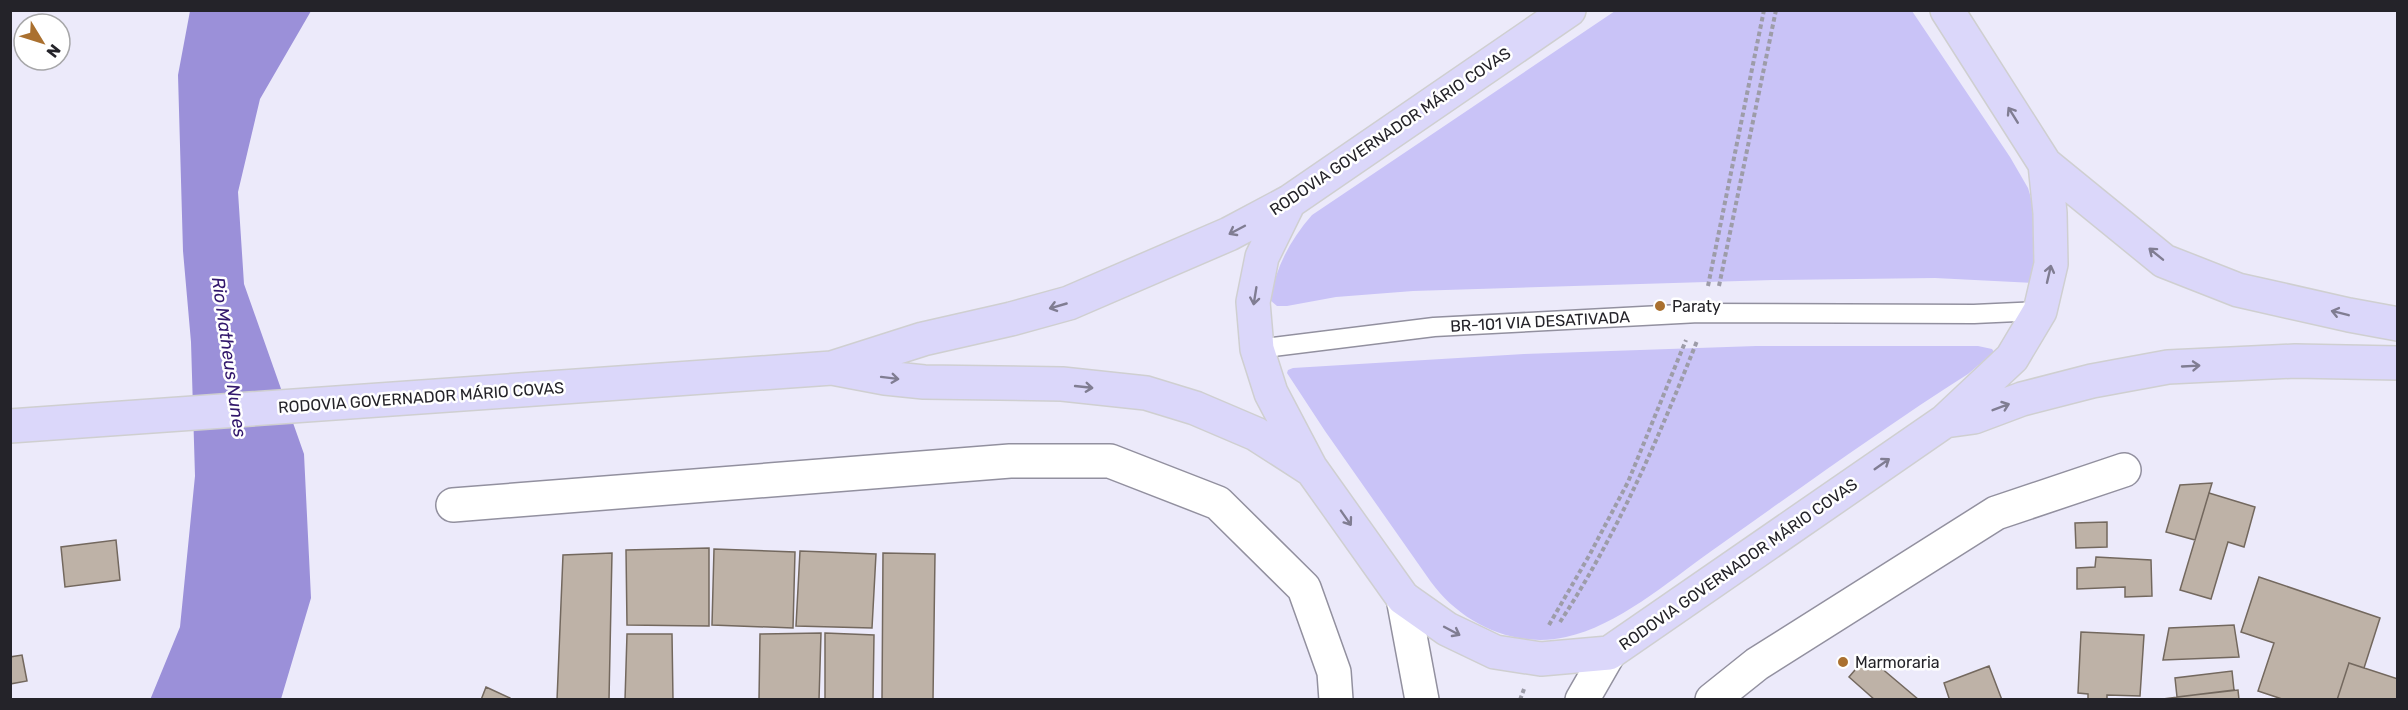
<svg xmlns="http://www.w3.org/2000/svg" width="2408" height="710" viewBox="0 0 2408 710" font-family="Rubik,sans-serif">
	<rect width="100%" height="100%" fill="#eceafa"/>
	<path fill="#c9c3f7" d="M1615 11H1912L2010 157 2028 188 2036 215 2035 283 1935 278 1773 280 1413 291 1336 297 1287 306H1277L1270 300C1276 267 1290 240 1312 215Z
		M1756 346H1978L1992 349 1994 352 1968 374C1880 430 1795 492 1710 552 1668 582 1617 626 1566 637 1514 649 1461 623 1431 582L1325 431 1287 373 1288 370 1293 368 1524 354Z"/>
	<path fill="#9b90d9" d="M190 11H311L260 99 238 192 244 284 304 454 311 598 281 699 150 700 180 627 195 476 191 342 183 251 178 75Z"/>
	<path fill="#beb2a7" stroke="#73685e" stroke-width="1.5" d="M2212 483 2195 540 2166 532 2180 485Z
		M2209 493 2255 507 2244 547 2228 542 2211 599 2180 590Z
		M2107 522V547L2076 548 2075 523Z
		M116 540 120 580 65 587 61 547Z
		M709 548V626L627 625 626 550Z
		M714 549 795 552 793 628 712 625Z
		M800 551 876 554 872 628 796 626Z
		M612 553 609 700H557L563 555Z
		M883 553 935 554 933 700H882Z
		M2096 557 2151 560 2152 596 2125 597V587L2077 589V568L2095 567Z
		M2259 577 2380 618 2364 668 2349 663 2337 700H2285L2258 691 2274 643 2241 632Z
		M2234 625 2239 657 2163 660 2169 628Z
		M2081 632 2144 635 2140 696 2107 695V700H2088V694L2078 693Z
		M821 633 819 700H759L760 634Z
		M825 633 874 635 873 700H825Z
		M627 634H672L673 700H625Z
		M22 655 27 681 10 684V657Z
		M1867 656 1919 700H1875L1849 677Z
		M2349 663 2398 679V700H2337Z
		M1989 666 2002 700H1946L1949 698 1944 683Z
		M2232 671 2234 690 2177 697 2175 678Z
		M486 687 510 698V700H481Z
		M2238 690 2239 700H2155L2194 695Z"/>
	<g fill="none" stroke-linecap="round" stroke-linejoin="round">
		<defs>
			<path id="service" d="M1257 349 1434 327 1699 313 1974 314 2040 311"/>
			<path id="minor" d="M453 505 1010 461H1110L1218 503 1304 588 1334 672 1336 700
				M1712 700 1757 664 1996 513 2124 470"/>
			<path id="tertiary" d="M1403 598 1422 700
				M1582 700 1609 653"/>
			<path id="trunk" d="M1947 10 2045 164 2164 261 2238 290 2349 315 2398 324
				M1289 202 1262 257 1253 302 1257 349 1271 393 1311 469
				M832 368 885 378 924 382 1062 384 1146 393 1195 408 1256 434 1312 470 1403 598 1447 629 1495 652 1541 659 1609 653 1945 421 1974 417 2022 399 2092 381 2168 367 2295 361 2398 363
				M1946 420 2012 358 2040 311 2051 264 2050 213 2045 164
				M10 426 832 368 923 339 1011 319 1069 303 1229 234 1289 202 1569 10"/>
		</defs>
		<use href="#service" stroke="#92909f" stroke-width="21"/>
		<use href="#minor" stroke="#92909f" stroke-width="36"/>
		<use href="#tertiary" stroke="#92909f" stroke-width="36"/>
		<use href="#trunk" stroke="#cfcfd0" stroke-width="36"/>
		<path stroke="#9d9ca8" stroke-width="4" stroke-dasharray="4.5 3" stroke-linecap="butt" d="M1708 286 1764 10
			M1719 286 1776 10
			M1560 622C1617 535 1659 437 1697 341
			M1549 625 1590 554 1628 482 1686 340
			M1520 700 1524 689"/>
		<use href="#service" stroke="#fff" stroke-width="18"/>
		<use href="#minor" stroke="#fff" stroke-width="33"/>
		<use href="#tertiary" stroke="#fff" stroke-width="33"/>
		<use href="#trunk" stroke="#dbd7fa" stroke-width="33"/>
	</g>
	<defs><path id="oneway-shaft" d="M-6 0H5M1.5-3L5.5 0L1.5 3" fill="none" stroke-width="1.6" stroke-linecap="round" stroke-linejoin="round" transform="scale(1.5)"/></defs>
	<g stroke="#807d92">
		<use href="#oneway-shaft" transform="translate(2013 115) rotate(-122)"/>
		<use href="#oneway-shaft" transform="translate(1237 230) rotate(152)"/>
		<use href="#oneway-shaft" transform="translate(2156 254) rotate(-141)"/>
		<use href="#oneway-shaft" transform="translate(2049 274) rotate(-77)"/>
		<use href="#oneway-shaft" transform="translate(1255 296) rotate(99)"/>
		<use href="#oneway-shaft" transform="translate(1058 306) rotate(164)"/>
		<use href="#oneway-shaft" transform="translate(2340 313) rotate(-166)"/>
		<use href="#oneway-shaft" transform="translate(2191 366) rotate(-3)"/>
		<use href="#oneway-shaft" transform="translate(890 378) rotate(7)"/>
		<use href="#oneway-shaft" transform="translate(1084 387) rotate(6)"/>
		<use href="#oneway-shaft" transform="translate(2001 407) rotate(-21)"/>
		<use href="#oneway-shaft" transform="translate(1882 464) rotate(-35)"/>
		<use href="#oneway-shaft" transform="translate(1346 518) rotate(55)"/>
		<use href="#oneway-shaft" transform="translate(1452 631) rotate(28)"/>
	</g>
	<g fill="#aa702f" stroke="#fff" stroke-width="2">
		<circle cx="1660" cy="306" r="6"/>
		<circle cx="1843" cy="662" r="6"/>
	</g>
	<g text-anchor="middle" stroke-width="5" stroke-linejoin="round" paint-order="stroke">
		<g font-size="16" fill="#242329" stroke="#fff">
			<text transform="translate(1390 131) rotate(-34)" y="6">RODOVIA GOVERNADOR MÁRIO COVAS</text>
			<text transform="translate(1540 321) rotate(-3)" y="6">BR-101 VIA DESATIVADA</text>
			<text transform="translate(421 397) rotate(-4)" y="6">RODOVIA GOVERNADOR MÁRIO COVAS</text>
			<text transform="translate(1738 564) rotate(-35)" y="6">RODOVIA GOVERNADOR MÁRIO COVAS</text>
		</g>
		<g font-size="16" fill="#242329" stroke="#fff" text-anchor="start">
			<text x="1672" y="312">Paraty</text>
			<text x="1855" y="668">Marmoraria</text>
		</g>
		<g font-size="18" font-style="italic" fill="#32176c" stroke="#fff">
			<text transform="translate(229 357) rotate(82)" y="6">Rio Matheus Nunes</text>
		</g>
	</g>
	<rect width="2408" height="710" fill="none" stroke="#242329" stroke-width="24"/>
	<g transform="translate(42 42) rotate(128)"><circle r="28" fill="#ffffff" stroke="#a7a7a9" stroke-width="1.5"/>
	<path d="M0-4.5L10 22L0 15L-10 22Z" fill="#aa702f"/>
	<text y="-9" font-size="16" font-weight="bold" text-anchor="middle" fill="#242329">N</text>
	</g>
</svg>
